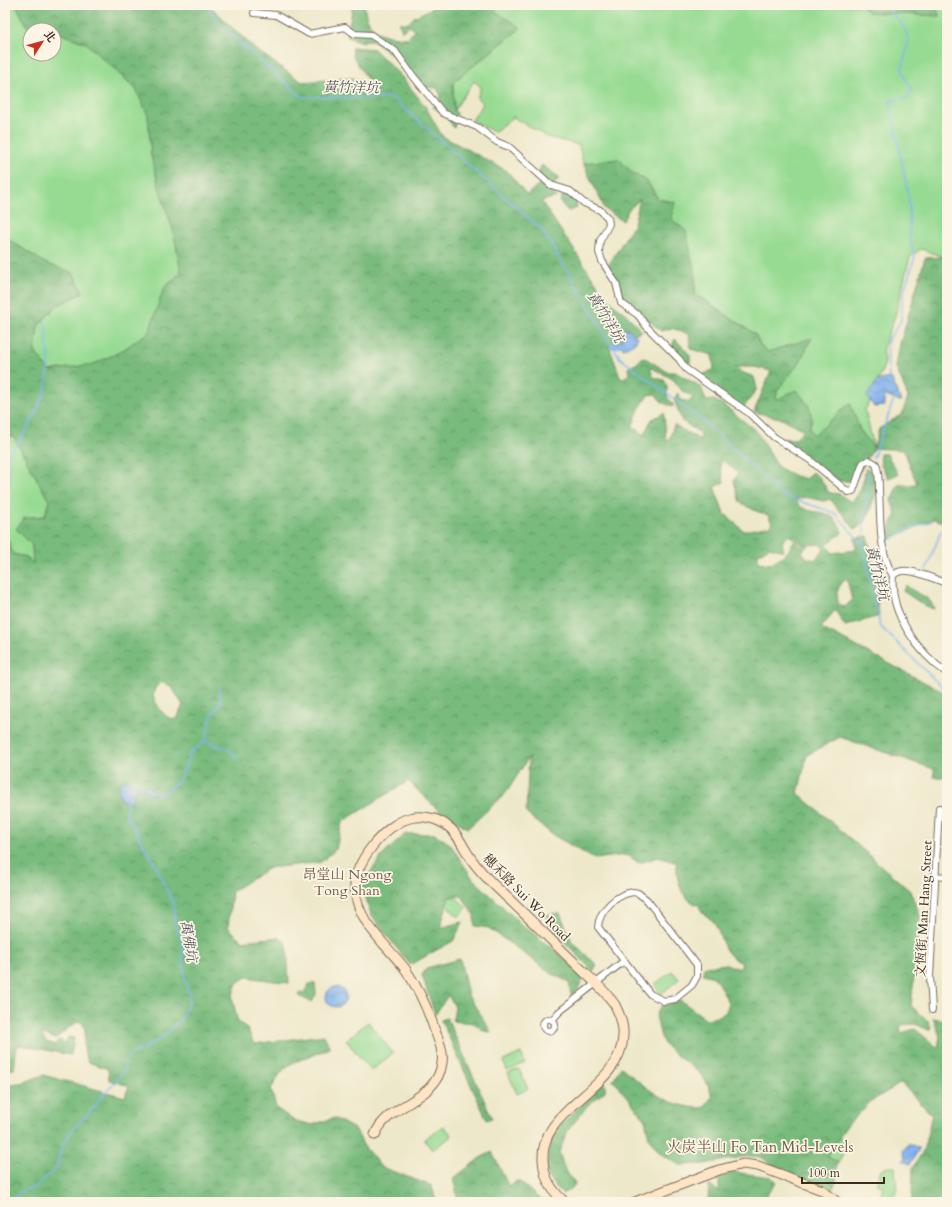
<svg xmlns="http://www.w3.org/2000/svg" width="952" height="1207" viewBox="0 0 952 1207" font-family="Cardo,'Noto Serif TC',serif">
	<defs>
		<pattern id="forest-crowns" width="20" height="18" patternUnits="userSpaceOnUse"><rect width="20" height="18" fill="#79bb7d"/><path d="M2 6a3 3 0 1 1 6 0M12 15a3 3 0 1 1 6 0" fill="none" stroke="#649866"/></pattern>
		<pattern id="water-waves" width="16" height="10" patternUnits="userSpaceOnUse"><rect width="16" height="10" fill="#85b4f0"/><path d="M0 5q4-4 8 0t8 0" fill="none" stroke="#6e93c2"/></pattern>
	</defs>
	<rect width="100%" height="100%" fill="#fcf5e5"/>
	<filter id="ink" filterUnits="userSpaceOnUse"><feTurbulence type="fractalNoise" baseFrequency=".025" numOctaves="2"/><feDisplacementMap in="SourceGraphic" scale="8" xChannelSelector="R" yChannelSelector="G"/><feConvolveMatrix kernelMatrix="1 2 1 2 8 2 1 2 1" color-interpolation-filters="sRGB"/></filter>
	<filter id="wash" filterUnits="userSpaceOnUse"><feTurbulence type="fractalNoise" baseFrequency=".012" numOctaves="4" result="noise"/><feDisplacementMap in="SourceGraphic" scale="16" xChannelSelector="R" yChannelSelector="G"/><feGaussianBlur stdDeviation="0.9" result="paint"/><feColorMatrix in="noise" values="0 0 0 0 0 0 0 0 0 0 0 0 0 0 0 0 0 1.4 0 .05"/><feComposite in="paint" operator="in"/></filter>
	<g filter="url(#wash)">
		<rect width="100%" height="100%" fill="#eee8cb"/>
		<path fill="#97db93" stroke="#698258" d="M5 5H16L30 31V54H54V33H60L86 43 136 89 148 115 151 155 159 187 174 233 181 273 164 288 149 332 120 352 94 364 49 371 35 352 38 326 56 306 83 293 73 273 45 263 5 237Z
			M486 5H862L868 12 939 16 935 5H947V260L944 257 921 249 910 257 895 316 882 351 885 363 872 397 865 410 874 448 860 430 850 404 814 435 809 428 813 418 776 401 777 391 811 339 768 352 760 345 755 334 695 294V274L671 219 647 181 631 172 619 159 583 163 579 145 547 137 513 117 494 132 472 120 483 104 477 98 481 87 474 81 454 110 453 82 520 28Z
			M5 435 14 437 49 501 45 516 24 518 32 545 33 564 26 557 13 554 5 534Z
			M450 891 467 908 458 917 441 899Z
			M672 971 679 979 661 994 654 985Z
			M368 1022 393 1053 371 1071 346 1040Z
			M521 1053 525 1063 507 1071 503 1061Z
			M519 1069 528 1089 517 1094 508 1073Z
			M444 1126 452 1136 432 1150 424 1139Z
			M838 1137 848 1143 837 1165 826 1159Z
			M886 1167H895L897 1193 883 1202H879L883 1186 876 1184 881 1170Z"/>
		<path fill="url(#forest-crowns)" stroke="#5a724e" fill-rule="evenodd" d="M16 5H209L256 50 302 82 352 78 372 87 353 56 352 47 374 49 401 76 425 106 442 136 507 171 527 195 540 183 557 197 541 201 607 299 625 313 642 331 609 346 621 379 629 375 628 368 636 364 643 357 668 372H675L701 387 706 401 714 400 725 406 757 432 778 467 795 476 806 479 812 472 820 478 829 493 839 494 851 502C862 493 863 482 866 468L875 474 876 493 865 523 855 529 830 499 824 501 805 497 795 500C797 502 799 505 801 507 818 517 834 506 842 533L827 544 832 553 856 550 855 538 868 536 879 616 845 626 835 610 821 628 947 694V777H934V769L840 737 807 755 798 793 910 891 920 915 911 1006 927 1020 931 1027 929 1030 915 1024 900 1025 901 1033 915 1029 938 1048 940 1036 933 1018 947 1020V1202H909L912 1198 913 1167 923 1152 932 1115 901 1083 870 1102 845 1128 827 1157 837 1161 836 1182 831 1192 782 1172 761 1157 748 1156 704 1164 680 1165 661 1154 649 1138 645 1119 613 1080 621 1067C646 1088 668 1108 703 1108L712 1097C705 1068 683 1064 665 1045 660 1039 658 1023 656 1015L662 1005 671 1004 680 1000 706 1019C741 1015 726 996 714 977L703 974 704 967 726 964 740 969 742 963C722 954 724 942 715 924 711 917 701 915 699 905 681 900 676 880 677 863L658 857 639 863 629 856 625 855 595 859 553 835 526 813 529 757 506 793 468 828 439 811 408 781 342 822 336 849 321 862 269 868 232 891 228 927 242 941 280 937 287 945 289 983 246 977 237 983 232 997 237 1019 247 1029 254 1044 324 1035 330 1048 292 1063 281 1072 271 1089 276 1108 293 1120 312 1125 334 1118 356 1130 363 1145 381 1167 432 1186 436 1202H5V1085L25 1082 43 1075 125 1097 129 1086 109 1080 108 1069 88 1062C86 1057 84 1051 84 1046 84 1036 88 1028 80 1021 71 1024 63 1033 55 1039L44 1034H41L46 1042 57 1045V1041L61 1040 65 1044 68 1037 74 1038 71 1055 20 1045 17 1046 14 1069 5 1070V534L13 554 26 557 33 564 32 545 16 529 24 518 45 516 49 501 14 437 5 435V237L45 263 73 273 83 292 56 306 38 326 35 352 49 371 94 364 120 352 149 332 164 288 181 273 174 233 159 187 151 155 148 115 136 89 86 43 60 33H54V30L30 31ZM650 367 673 379 683 392 693 396 690 402 681 400 678 393 674 399 682 421 700 433 701 440 674 425 670 438 666 441 664 413 651 420 644 435 632 427 639 409 648 395 656 394C660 402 665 405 674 406L667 397V385L664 380 653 377ZM723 460 738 473 734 481 740 502 756 511 768 515 772 523 771 526 744 531 724 513 714 487 724 482 720 465ZM788 535 803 545 801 547 794 541 787 553 770 564 758 562V554L769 547 784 551 782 542ZM819 544 824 549 815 560 807 558 802 552 808 545ZM847 579 852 600 845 607 838 604 837 593 841 582ZM161 682 171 686 183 705 177 719C165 721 158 706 153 697L155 688Z
			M353 5H364C368 33 381 36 407 38L415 31 410 26 402 31 399 23H409L414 17 439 5H486L521 28 453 82 454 110 457 113 454 128 445 115 433 107 441 96 437 88 417 87C403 67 393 51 370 40L363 42 347 37Z
			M862 5H935L940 16 868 12Z
			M619 159 631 172 647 181 658 199 675 202 671 219 686 231 695 274V294L755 334 760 345 768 352 812 338 799 363 777 391 776 400 796 390C808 404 815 410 809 428L814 435 850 403 860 430 874 448 879 429 902 414 908 397 896 367 900 344 925 258 945 257 947 260V523L933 519 884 542 896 514 891 500 898 485 917 484 904 450 874 448 854 481H839L779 439H796L804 430 780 418 754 412 771 371 755 367H735L741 372 754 377 757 389 741 411 701 376 714 369 712 355 691 349 689 334 672 328 661 331 620 295 608 266 634 224 640 199 628 210 623 221 605 209 583 163Z
			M542 165 560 178 555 182 553 191 551 186 535 179Z
			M575 192 577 208 568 211 560 202 562 196Z
			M675 339 690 355V363L677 359 670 351Z
			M880 454H887L898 474 888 478 881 465Z
			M906 585C915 595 930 594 934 609L925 606 903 591Z
			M405 834H435L450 844 473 879 520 923 559 954 584 977 577 991 571 995 569 982 552 974 489 928 475 926 474 915 462 896 449 897 440 928 463 922 453 941 410 965 371 915 362 884 382 856Z
			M560 913 572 942 597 965 593 971 549 926 545 915Z
			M460 959 468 995 491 1032 484 1031 474 1023 453 1021 455 1007 448 995 435 1015 422 975 427 968Z
			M315 983 316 994 312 1002 298 996 299 993H304L309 984Z
			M447 1018 492 1118 487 1120 441 1020Z
			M603 1083 606 1086 605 1091 587 1106 568 1130 559 1152 564 1168 575 1184 572 1188 562 1194 552 1183 546 1170 550 1140 558 1128Z
			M492 1152 509 1187 518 1180 543 1202H442L458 1199 453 1179 480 1158Z
			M732 1172 771 1177 777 1182 767 1194 769 1202H708L709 1185 719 1192V1178Z"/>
		<path fill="url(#water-waves)" stroke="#606f87" d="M629 329 637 337 636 342 623 349 621 330Z
			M889 378 892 379C894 388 899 394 901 402L884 395V406L874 407 867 396C870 390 874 387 877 381Z
			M126 780C129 781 131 784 134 785 143 787 151 782 154 794L150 795 146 789 136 788 132 802 121 800 118 784Z
			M326 997a10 10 0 1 1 20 0a10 10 0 1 1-20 0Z
			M909 1143 919 1149 910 1164 903 1161 905 1157 903 1151Z"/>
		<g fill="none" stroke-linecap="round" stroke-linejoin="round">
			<path stroke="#85b4f0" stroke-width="1.5" d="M208 5 217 23 302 97 392 98 542 230 620 358 704 422 784 496 835 513 863 545 880 626 947 692
				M884 5 902 24 909 39 902 71 912 90 907 98 890 101 909 199 910 241 915 256 903 294 901 321 887 342 889 380
				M873 458 894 399
				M5 503 9 483 8 458 9 453 17 445 35 415 45 391 49 363 45 322
				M863 544 868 472
				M883 544 912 528 932 521
				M926 570 941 531
				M205 741 211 717 220 704 219 686
				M153 792 163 794 179 781 187 764 189 754 205 741 231 751 237 759
				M127 1059 131 1054 151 1045 163 1037 181 1019 189 1002V994L185 981 182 947 181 936 175 926 174 905 155 864 126 814 127 801
				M9 1202 20 1192 34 1188 56 1169 62 1146 73 1129 95 1107 99 1099 115 1083 124 1070 125 1063"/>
			<path stroke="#85b4f0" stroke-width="5.5" d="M613 346 630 342"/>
		</g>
	</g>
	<g filter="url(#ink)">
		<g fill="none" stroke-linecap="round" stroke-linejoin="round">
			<defs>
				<path id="street" d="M254 13 276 15 309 34 345 27 355 34 371 35 395 51 410 72 443 113 477 127 497 142 509 147 551 185 570 191 584 203 600 210 608 218 609 224 600 241 599 252 602 261 616 283 621 303 638 315 647 327 679 359 686 369 749 413 774 437 810 460 848 492 853 491 863 463 869 460 876 464C879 472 879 483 879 491 881 521 878 549 893 576
					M893 576C889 613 918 653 947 673
					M893 576C903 562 933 580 947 583
					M935 876 947 877
					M633 892 638 893 647 900 697 965V976L692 985 675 999 664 1001 650 994 598 927C599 910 617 894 633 892Z
					M932 1010 930 977 939 808
					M543 1025a6 6 0 1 1 12 0a6 6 0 1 1-12 0Z
					M552 1020 559 1012 624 961"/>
				<path id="secondary" d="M375 1135C387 1103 437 1102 442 1063 444 1051 438 1039 434 1028 427 1007 418 988 406 970 388 946 357 922 355 890 353 863 385 824 410 818 422 815 436 818 446 825 456 831 461 843 468 854 479 872 495 886 511 901 534 923 557 946 580 968 592 980 606 991 615 1005 620 1015 624 1025 623 1036 621 1092 532 1108 544 1168 546 1182 554 1193 565 1202
					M635 1202 719 1170 743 1164 758 1166 822 1190 837 1202"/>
			</defs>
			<use href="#street" stroke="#7a6c5b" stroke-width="8"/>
			<use href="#secondary" stroke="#7a6c5b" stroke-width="11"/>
			<use href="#street" stroke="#fff" stroke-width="6"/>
			<use href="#secondary" stroke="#fee5c5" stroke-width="9"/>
		</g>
	</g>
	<g text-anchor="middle" stroke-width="3.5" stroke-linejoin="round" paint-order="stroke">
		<g font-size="13" fill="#3b2a1e" stroke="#fcf5e5">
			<text transform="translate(527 897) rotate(45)" y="5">穗禾路 Sui Wo Road</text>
			<text transform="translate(923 909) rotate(-87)" y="5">文恆街 Man Hang Street</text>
		</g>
		<g font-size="14" font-style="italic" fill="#51535d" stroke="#fcf5e5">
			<text transform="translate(351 87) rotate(1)" y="5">黃竹洋坑</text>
			<text transform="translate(606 317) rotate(59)" y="5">黃竹洋坑</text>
			<text transform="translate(878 573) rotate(76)" y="5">黃竹洋坑</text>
			<text transform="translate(189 941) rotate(80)" y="5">萬佛坑</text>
		</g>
		<g font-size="14" fill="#755b49" stroke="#fcf5e5">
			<text x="347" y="879">昂堂山 Ngong<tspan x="347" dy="16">Tong Shan</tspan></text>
		</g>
		<g font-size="15" fill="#755b49" stroke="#fcf5e5">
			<text x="760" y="1152">火炭半山 Fo Tan Mid-Levels</text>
		</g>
	</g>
	<rect width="952" height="1207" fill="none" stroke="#fcf5e5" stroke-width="20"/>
	<g transform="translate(42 42) rotate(54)"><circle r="19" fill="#fcf5e5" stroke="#afa495"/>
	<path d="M0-3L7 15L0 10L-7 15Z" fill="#c8321e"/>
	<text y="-6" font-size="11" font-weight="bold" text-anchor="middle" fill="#3b2a1e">北</text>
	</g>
	<path d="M802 1177v6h82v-6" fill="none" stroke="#3b2a1e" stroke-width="2"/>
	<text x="808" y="1177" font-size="12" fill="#3b2a1e" stroke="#fcf5e5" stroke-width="3" paint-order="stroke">100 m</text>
</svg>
